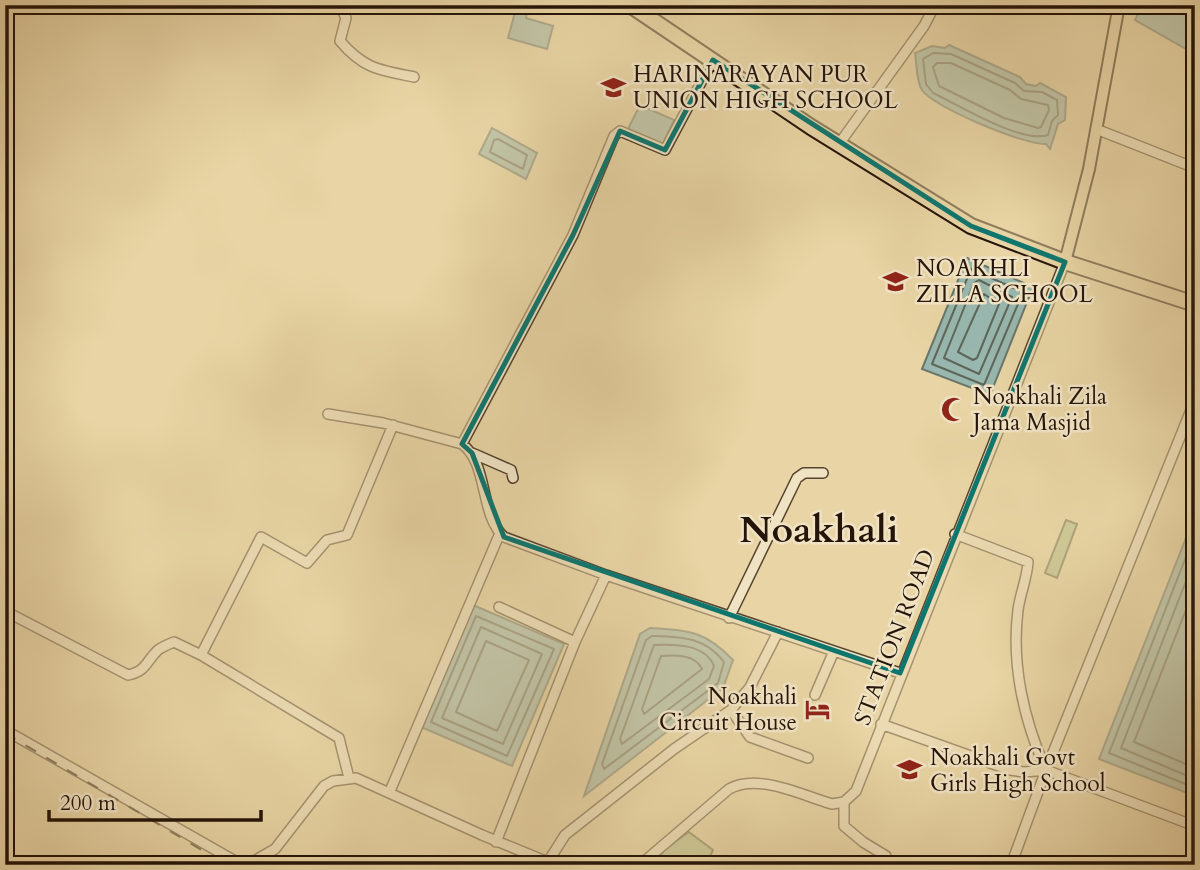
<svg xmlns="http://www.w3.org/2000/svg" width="1200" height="870" viewBox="0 0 1200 870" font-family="Cardo,serif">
	<rect width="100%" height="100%" fill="#e8d4a4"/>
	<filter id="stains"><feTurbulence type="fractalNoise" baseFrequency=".00286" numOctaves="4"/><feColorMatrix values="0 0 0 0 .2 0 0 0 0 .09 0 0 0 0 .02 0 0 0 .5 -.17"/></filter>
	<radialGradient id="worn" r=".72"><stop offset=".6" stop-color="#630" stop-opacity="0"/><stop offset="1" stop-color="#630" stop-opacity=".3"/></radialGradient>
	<path fill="#b2be89" stroke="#6c6948" stroke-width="2" d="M1066 520 1077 524 1057 578 1045 573Z
		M689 832 713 850 706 865H656L663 850Z"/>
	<path fill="#98b7ae" stroke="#6a766c" stroke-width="2" d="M517 5 528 7 526 18 553 26 547 49 508 38Z
		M1142 5H1195V54L1135 20Z
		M949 45 1020 77 1026 84 1036 86 1040 83 1066 97 1065 120 1058 124 1050 149 1046 144C1024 145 933 107 922 90 916 81 917 64 915 53L932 46 945 48Z
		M640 105 674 120 663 144 628 129Z
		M492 128 537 153 526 179 479 154Z
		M967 258 1033 287 990 395 922 369Z
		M1195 515V796L1099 759Z
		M473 605 564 644 512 766 421 727Z
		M650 628C690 631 704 630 733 660L723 688 584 796 640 634Z"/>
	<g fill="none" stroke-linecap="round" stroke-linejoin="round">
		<path stroke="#5e665b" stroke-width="2" d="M933 53 951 54 1015 83 1024 91 1042 92 1057 100 1058 115 1052 121 1048 135C1021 144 959 105 933 93L926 84 923 59Z
			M937 63H951L1010 90 1021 99 1048 105 1049 110 1041 127 1038 128 1004 118 939 86 933 67Z
			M498 139 527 155 523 169 490 152 494 140Z
			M971 269 1023 292 984 385 932 364Z
			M979 280 1012 297 979 374 944 358 974 283Z
			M984 294 999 304 977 358 973 360 958 352Z
			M1195 534 1109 753 1195 788
			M1195 558 1121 748 1195 779
			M1195 587 1134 742 1195 768
			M476 616 554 649 507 756 431 722Z
			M481 627 542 654 503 744 442 718Z
			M652 636C682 637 705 637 724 662L718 683 604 769 602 764 646 640Z
			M486 641 529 660 497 731 456 712Z
			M654 645C675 644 705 644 714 666L709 679 622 744 620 739Z
			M661 656C675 655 695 654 702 669L644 714 642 709Z"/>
		<defs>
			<path id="minor" d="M340 5 346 18 340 41C364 69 379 70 414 77
				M1096 129 1195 168
				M839 144 924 26 935 5
				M328 414 383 423 462 444C489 464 479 514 504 537L606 575 900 673
				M462 444 573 235 614 136 620 131 665 150 713 60
				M472 453 511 470 513 478
				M955 534 1028 562C1027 579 1020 594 1018 610 1011 664 1024 721 1046 770
				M499 607 575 642
				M5 611 128 675C147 671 146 661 158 650 162 647 169 644 174 642L201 655
				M729 618 797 478 804 473H823
				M815 695 834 651
				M731 710 750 737 808 758
				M881 724 1010 770 1024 772 1046 770 1195 826
				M5 730 242 865
				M349 778 339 738 201 655 261 537 307 563 327 540 347 535 393 425
				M390 791 500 533
				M844 802V826L863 842 886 856 888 865
				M496 842 575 642 606 575
				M247 865 275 849 324 786 333 781 356 778 482 835 555 865
				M546 865 565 835 674 749 731 710 750 687 778 632
				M640 865 729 789C759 773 801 795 832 804L844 802 856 791 1065 262
				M1011 865 1046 770 1195 400"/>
			<path id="major" d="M1065 262 1089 169 1119 5"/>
			<path id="highway" d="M630 5 811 127 971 226 1065 262 1195 304"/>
		</defs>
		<use href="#minor" stroke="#56442f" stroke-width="12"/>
		<use href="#major" stroke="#251408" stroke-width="14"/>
		<use href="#highway" stroke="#251408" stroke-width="18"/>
		<use href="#minor" stroke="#f0e3c4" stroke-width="9"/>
		<use href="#major" stroke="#e8d4a4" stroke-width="10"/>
		<use href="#highway" stroke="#e8d4a4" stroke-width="14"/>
		<path stroke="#251408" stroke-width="2" stroke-dasharray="12 12" stroke-linecap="butt" d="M5 733 227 865"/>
	</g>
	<path d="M0 0H1200V870H0ZM713 60 971 226 1065 262 900 673 504 537 472 453 462 444 573 235 620 131 665 150Z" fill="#e8d4a4" fill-opacity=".55" fill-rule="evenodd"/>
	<path fill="none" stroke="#0f766e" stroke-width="5" stroke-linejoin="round" d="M713 60 971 226 1065 262 900 673 504 537 472 453 462 444 573 235 620 131 665 150Z"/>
	<defs>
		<symbol id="school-bare" viewBox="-9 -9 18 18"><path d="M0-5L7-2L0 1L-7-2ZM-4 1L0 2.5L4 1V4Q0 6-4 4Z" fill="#8f2418" stroke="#f0e3c4" stroke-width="2.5" paint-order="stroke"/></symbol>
		<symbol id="mosque-bare" viewBox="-9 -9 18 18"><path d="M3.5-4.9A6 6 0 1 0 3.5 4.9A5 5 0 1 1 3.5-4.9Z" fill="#8f2418" stroke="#f0e3c4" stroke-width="2.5" paint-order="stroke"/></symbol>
		<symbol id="hotel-bare" viewBox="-9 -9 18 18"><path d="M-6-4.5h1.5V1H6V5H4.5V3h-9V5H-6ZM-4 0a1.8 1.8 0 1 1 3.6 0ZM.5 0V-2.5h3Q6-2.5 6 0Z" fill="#8f2418" stroke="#f0e3c4" stroke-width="2.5" paint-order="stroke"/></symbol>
	</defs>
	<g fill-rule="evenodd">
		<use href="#school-bare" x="596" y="70" width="35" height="35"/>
		<use href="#school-bare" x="878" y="264" width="35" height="35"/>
		<use href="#mosque-bare" x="936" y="392" width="35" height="35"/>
		<use href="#hotel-bare" x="800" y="692" width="35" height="35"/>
		<use href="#school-bare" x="892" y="752" width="35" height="35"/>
	</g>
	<g text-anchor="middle" stroke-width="5" stroke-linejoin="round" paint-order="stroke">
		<g font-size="23" fill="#251408" stroke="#f0e3c4" text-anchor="start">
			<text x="633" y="82">HARINARAYAN PUR<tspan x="633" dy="26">UNION HIGH SCHOOL</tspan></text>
			<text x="916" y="276">NOAKHLI<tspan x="916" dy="26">ZILLA SCHOOL</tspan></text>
			<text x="973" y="404">Noakhali Zila<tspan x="973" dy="26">Jama Masjid</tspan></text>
			<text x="797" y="704" text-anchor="end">Noakhali<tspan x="797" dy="26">Circuit House</tspan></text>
			<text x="930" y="765">Noakhali Govt<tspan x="930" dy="26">Girls High School</tspan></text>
		</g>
		<g font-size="23" fill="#251408" stroke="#f0e3c4">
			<text transform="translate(894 637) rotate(-69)" y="8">STATION ROAD</text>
		</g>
		<g font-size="37" font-weight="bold" fill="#251408" stroke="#f0e3c4">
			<text x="819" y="542">Noakhali</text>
		</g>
	</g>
	<rect width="1200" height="870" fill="none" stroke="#e8d4a4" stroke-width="28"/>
	<rect x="7" y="7" width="1186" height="856" fill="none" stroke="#251408" stroke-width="3.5"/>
	<rect x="14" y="14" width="1172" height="842" fill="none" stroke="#251408" stroke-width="2"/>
	<path d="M49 810v10h212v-10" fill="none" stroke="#251408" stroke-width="3.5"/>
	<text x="60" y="810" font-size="21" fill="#251408" stroke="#f0e3c4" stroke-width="5" paint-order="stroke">200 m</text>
	<rect width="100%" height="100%" filter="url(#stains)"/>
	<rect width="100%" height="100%" fill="url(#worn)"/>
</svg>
